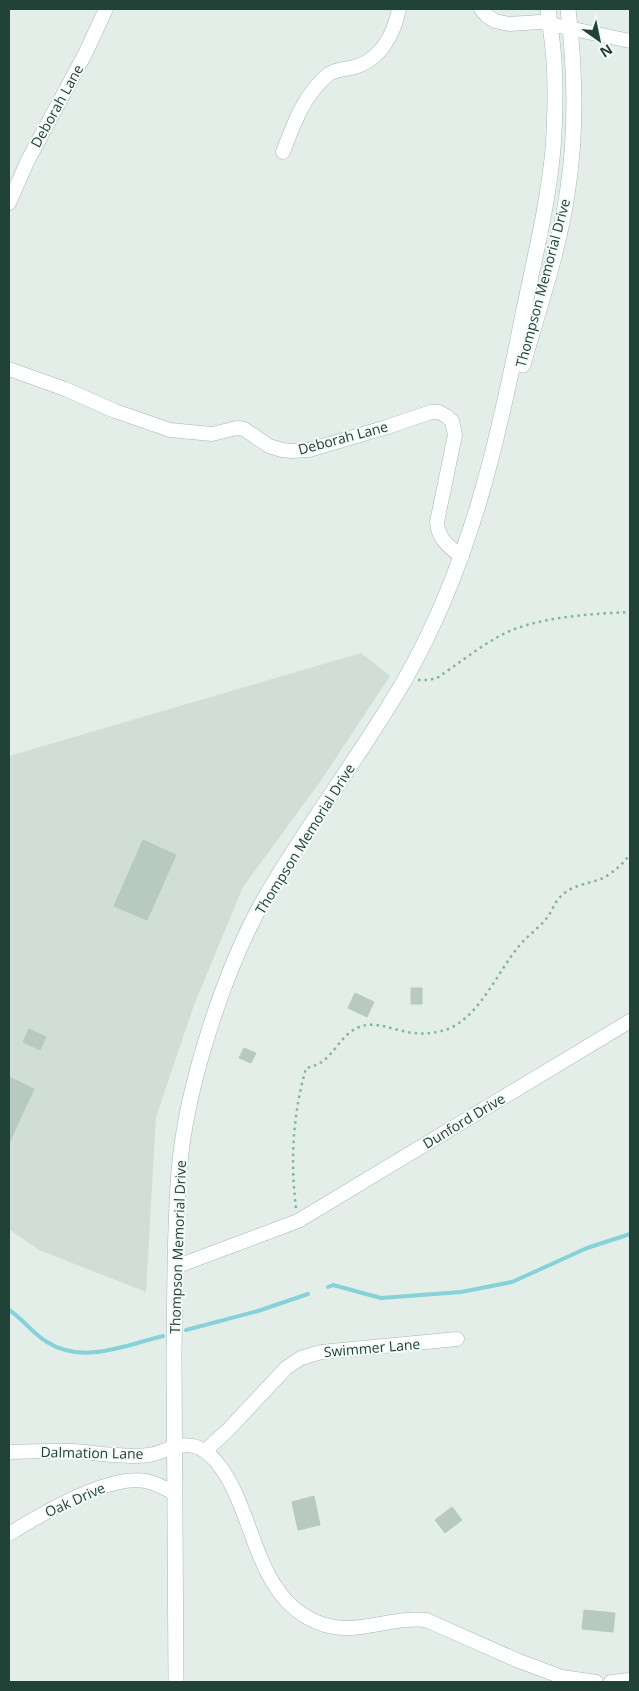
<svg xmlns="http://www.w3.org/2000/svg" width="639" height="1691" viewBox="0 0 639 1691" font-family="'Open Sans',sans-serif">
	<rect width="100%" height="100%" fill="#e3eee9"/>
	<path fill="#d1ded7" d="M361 653 390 676 320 782 243 887 194 1005 156 1117 146 1292 39 1250 9 1229V756Z"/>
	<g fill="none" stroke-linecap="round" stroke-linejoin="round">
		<path stroke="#87d1d8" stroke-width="4" d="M328 1287 333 1285 381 1298 461 1292 512 1282 587 1248 630 1234
			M9 1310C22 1318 33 1334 47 1342 83 1365 126 1345 163 1336
			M186 1330 258 1311 308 1294"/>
	</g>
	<path fill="#b8c9c1" stroke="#b5c9bf" d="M143 840 176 855 147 920 114 906Z
		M411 988H422V1004H411Z
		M355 993 374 1002 367 1017 348 1008Z
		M29 1029 46 1037 40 1050 23 1042Z
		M244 1048 256 1053 251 1063 239 1058Z
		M9 1077 34 1089 9 1143Z
		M314 1496 320 1525 298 1530 292 1502Z
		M452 1507 462 1520 445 1533 435 1520Z
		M584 1610 615 1613 613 1632 582 1629Z"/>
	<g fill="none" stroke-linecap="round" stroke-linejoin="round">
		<defs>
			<path id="minor" d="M481 9 487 16 495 21 509 24 540 22 630 41
				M283 152C294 123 304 94 329 74 336 69 347 69 355 67 381 59 394 34 399 9
				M9 203 28 160 85 54 106 9
				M9 369 65 389 115 411 170 430 212 434 237 428 244 429 269 446 282 450 292 451 309 450 387 427 431 412H439L446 416 452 421 455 435 437 522C438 539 449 547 462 557
				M175 1267 298 1221 630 1021
				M205 1451 228 1430 286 1368 301 1358 321 1352 457 1339
				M9 1452C30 1452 52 1450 73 1451 98 1453 124 1458 149 1455 166 1452 179 1441 197 1447 208 1451 215 1459 222 1469 257 1520 256 1604 325 1625 359 1635 393 1616 426 1620L519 1661 562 1677 596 1682
				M9 1534C41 1514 108 1474 146 1481 156 1483 165 1488 174 1493
				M611 1682 630 1680"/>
			<path id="secondary" d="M523 365C539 307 560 248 568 188 577 128 575 68 568 9
				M176 1682C175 1574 174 1465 174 1356 175 1295 174 1233 179 1171 183 1125 194 1078 208 1034 223 986 241 939 266 896 309 822 361 755 404 681 470 566 498 442 523 314 534 260 548 205 553 149 555 120 556 90 554 61 553 44 550 26 548 9"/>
		</defs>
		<use href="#minor" stroke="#a5b7b0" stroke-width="15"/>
		<use href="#secondary" stroke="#a1bbb0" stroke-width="16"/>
		<path stroke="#81b5a1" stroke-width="2.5" stroke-dasharray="2.5 4" stroke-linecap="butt" d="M418 680H429L437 678C461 662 486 641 512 630 548 616 593 614 630 612
			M296 1208C290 1160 293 1114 306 1068 333 1064 337 1036 359 1027 375 1021 388 1028 403 1031 418 1035 434 1034 448 1029 480 1016 498 971 519 946 527 936 538 929 546 919 552 912 554 903 560 897 572 884 591 884 605 877 615 871 624 863 630 854"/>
		<use href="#minor" stroke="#fff" stroke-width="14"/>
		<use href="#secondary" stroke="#fff" stroke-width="15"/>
	</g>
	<g text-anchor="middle" stroke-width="4" stroke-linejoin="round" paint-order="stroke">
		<g font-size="14" fill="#214237" stroke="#f4faf7">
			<text transform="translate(57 106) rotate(-61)" y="5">Deborah Lane</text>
			<text transform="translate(543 283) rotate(-75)" y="5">Thompson Memorial Drive</text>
			<text transform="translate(343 438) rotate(-15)" y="5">Deborah Lane</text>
			<text transform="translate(305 839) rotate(-58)" y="5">Thompson Memorial Drive</text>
			<text transform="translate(464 1121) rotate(-31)" y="5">Dunford Drive</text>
			<text transform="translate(178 1247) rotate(-88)" y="5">Thompson Memorial Drive</text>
			<text transform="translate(372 1348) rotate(-5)" y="5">Swimmer Lane</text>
			<text transform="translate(92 1453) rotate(1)" y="5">Dalmation Lane</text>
			<text transform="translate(75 1500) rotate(-24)" y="5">Oak Drive</text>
		</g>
	</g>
	<rect width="639" height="1691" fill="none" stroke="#214237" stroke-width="20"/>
	<g transform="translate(599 40) rotate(147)" stroke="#f4faf7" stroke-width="4" paint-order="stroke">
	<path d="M0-4L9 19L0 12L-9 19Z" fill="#214237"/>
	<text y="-8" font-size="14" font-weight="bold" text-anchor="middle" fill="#214237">N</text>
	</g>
</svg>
